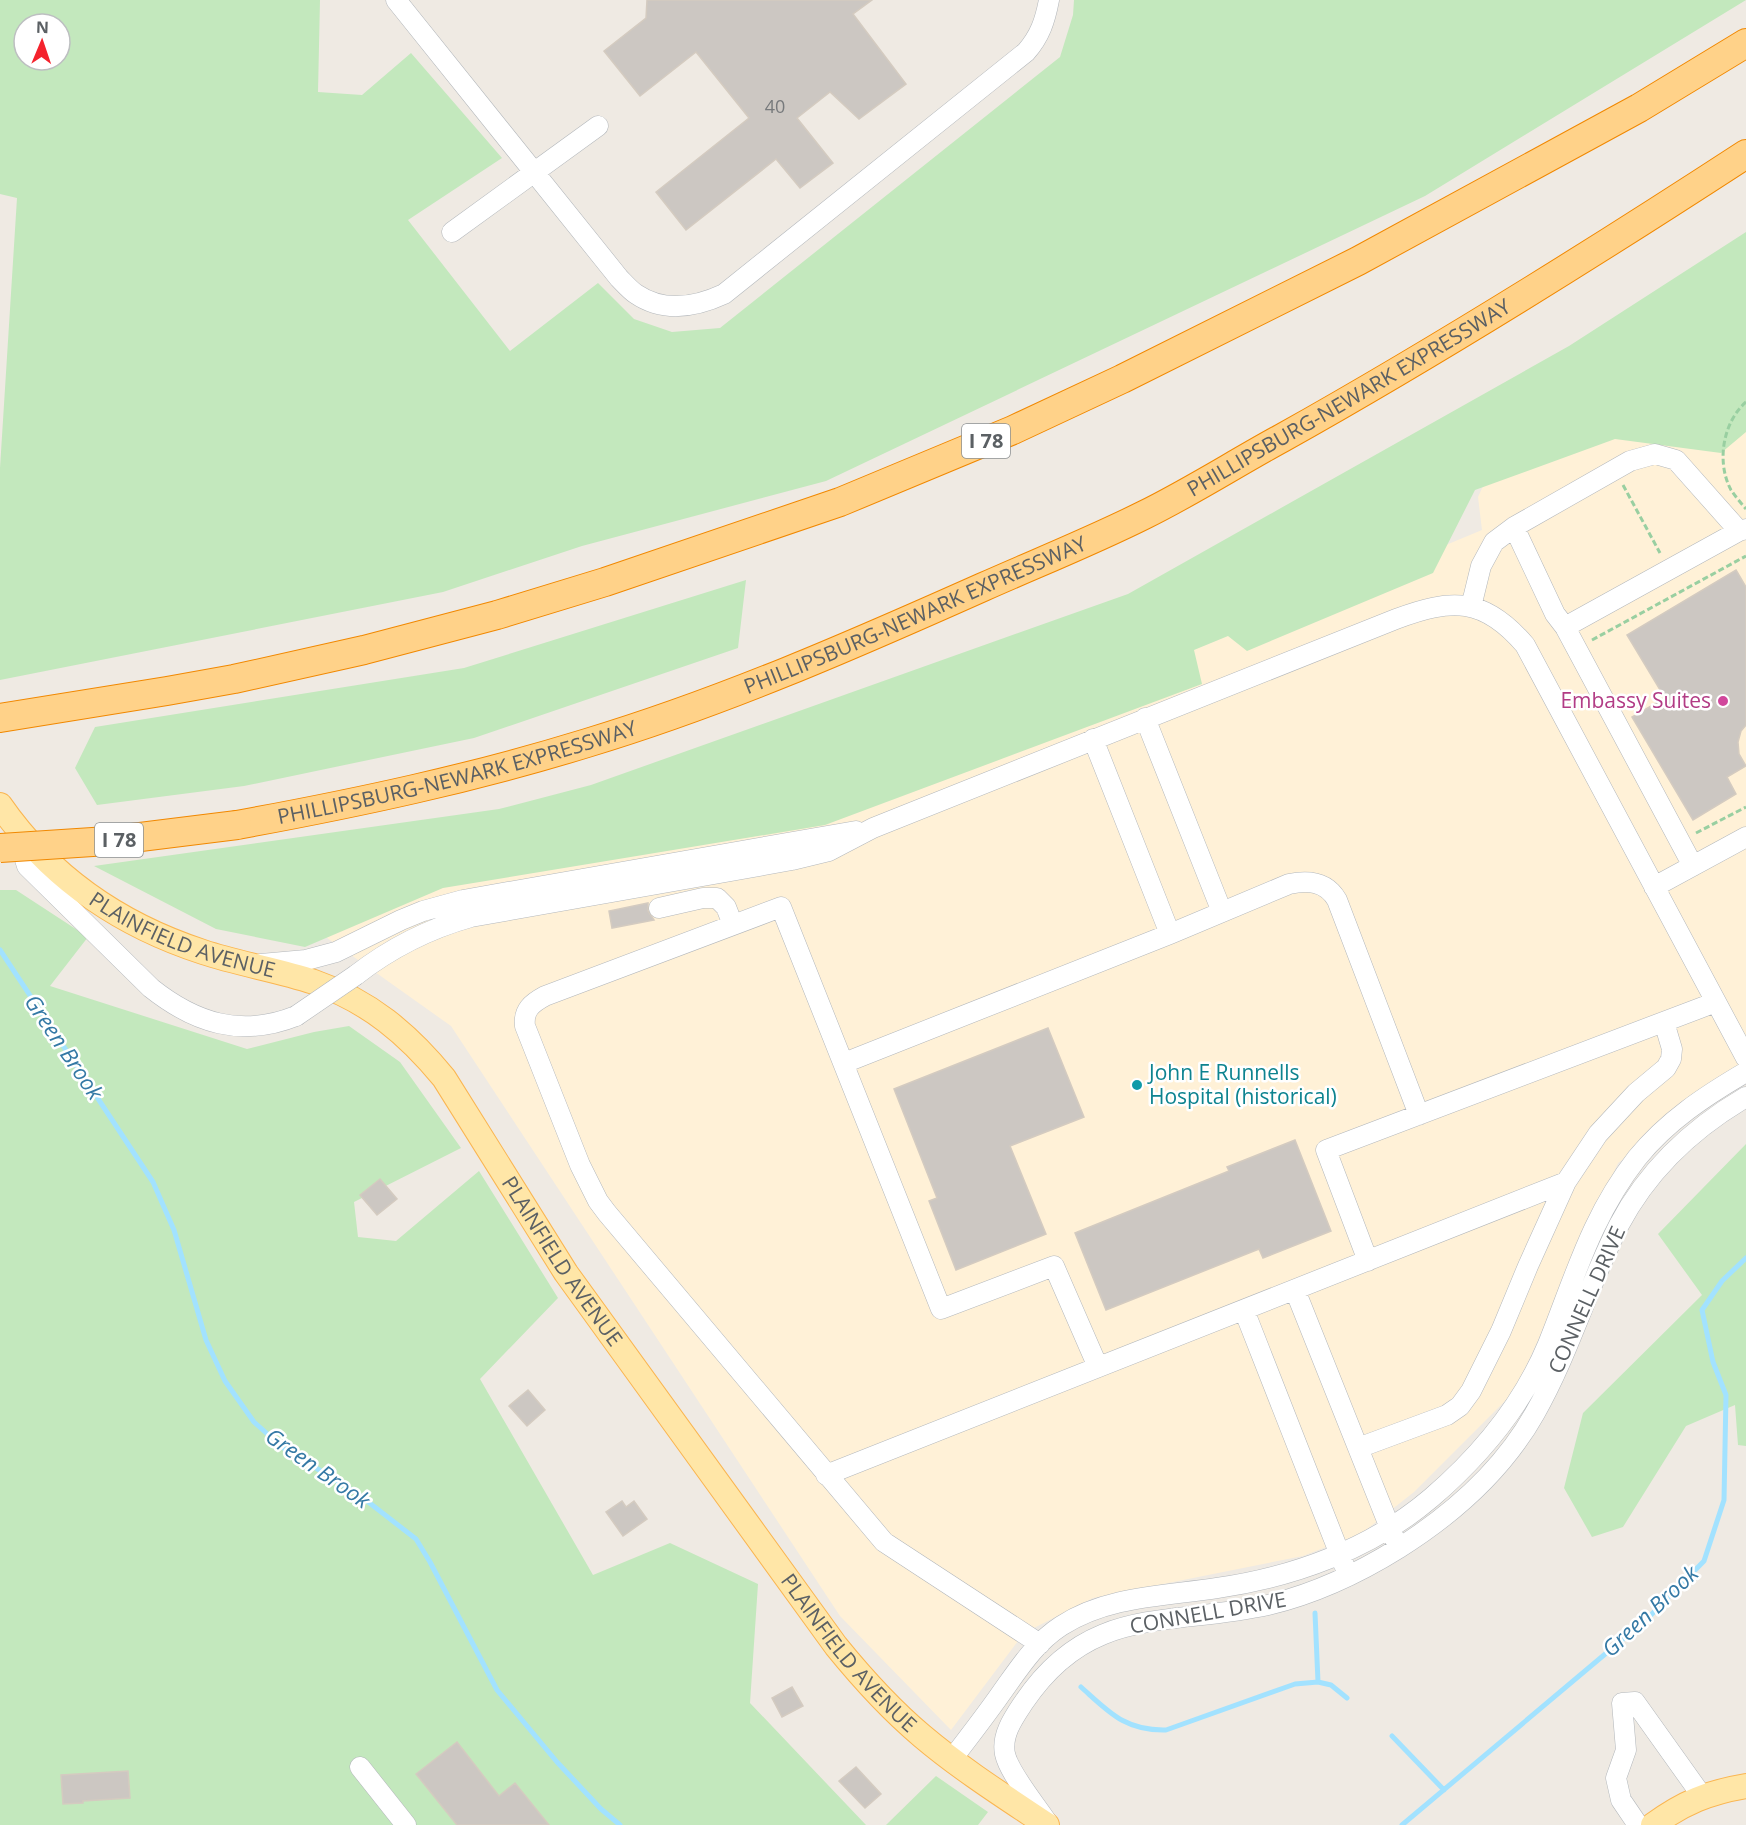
<svg xmlns="http://www.w3.org/2000/svg" width="1746" height="1825" viewBox="0 0 1746 1825" font-family="'Open Sans',sans-serif">
	<rect width="100%" height="100%" fill="#efeae3"/>
	<path fill="#fff1d7" d="M1746 281V1073L1618 1163 1515 1391 1414 1492 1362 1533 1303 1556 1093 1598 1024 1633 951 1730 840 1616 451 1026 299 918 837 798 1482 530 1478 497 1504 440Z"/>
	<path fill="#c3e8bd" fill-rule="evenodd" d="M0 0H320L318 92 362 95 411 53 502 158 408 220 510 351 598 283 634 319 672 332 720 328 1060 57 1073 15 1074 0H1746L1425 196 826 481 582 546 443 592 0 680V468L17 198 0 194ZM24 24H60V60H24Z
		M1746 232V432L1721 453 1615 439 1475 490 1433 573 1247 651 1228 636 1194 650 1202 684 825 825 443 888 305 947 216 929 94 866 499 809 591 785 1128 594 1569 346Z
		M746 580 738 648 474 738 244 786 97 805 75 768 95 727 464 668Z
		M0 890H16L88 937 50 986 247 1049 314 1032 349 1026 400 1062 461 1148 354 1202 358 1237 396 1241 479 1171 558 1298 480 1379 593 1575 670 1543 758 1584 750 1703 866 1825H0Z
		M1746 1144V1446L1738 1445 1735 1405 1686 1426 1623 1527 1592 1537 1564 1488 1583 1413 1702 1295 1658 1234Z
		M936 1776 988 1812 978 1825H886Z"/>
	<g fill="none" stroke-linecap="round" stroke-linejoin="round">
		<path stroke="#a2e2ff" stroke-width="5" d="M0 950 153 1182 174 1230 206 1340 225 1381 254 1422 282 1447 358 1494 416 1539 430 1562 497 1690 557 1762 601 1809 620 1825
			M1315 1613 1318 1682
			M1081 1687C1109 1712 1125 1731 1166 1730L1295 1684 1318 1682 1331 1685 1347 1698
			M1392 1736 1444 1790
			M1402 1825 1648 1618 1704 1561 1724 1500 1726 1395 1713 1362 1702 1310 1722 1281 1746 1258"/>
	</g>
	<path fill="#ccc7c2" stroke="#d4cbc0" stroke-width="1.5" d="M647 0H872L853 14 906 84 859 119 830 92 797 118 833 163 800 188 776 159 686 230 656 192 749 118 696 52 640 96 604 51 646 18Z
		M1736 570 1746 587V725L1741 731 1738 742 1739 754 1746 766 1727 777 1736 794 1693 820 1632 717 1665 698 1627 635Z
		M648 903V911L654 920 612 928 609 911Z
		M1048 1028 1084 1117 1010 1146 1046 1234 956 1270 929 1201 937 1198 894 1089Z
		M1295 1140 1331 1231 1263 1258 1259 1249 1106 1310 1075 1233 1229 1171 1227 1167Z
		M380 1179 397 1199 377 1215 360 1195Z
		M528 1390 545 1410 527 1426 509 1406Z
		M622 1501 626 1507 634 1501 647 1519 623 1536 606 1512Z
		M792 1687 803 1706 782 1717 772 1698Z
		M457 1742 499 1796 515 1783 549 1825H457L416 1774Z
		M856 1767 881 1794 865 1808 839 1781Z
		M128 1771 130 1798 83 1801V1803L63 1804 61 1775Z"/>
	<g fill="none" stroke-linecap="round" stroke-linejoin="round">
		<defs>
			<path id="minor" d="M396 0 619 278C624 283 630 290 636 294 664 313 696 307 724 294L1026 52C1040 36 1045 21 1049 0
				M452 232 598 126
				M1514 527 1555 614 1565 627 1739 531
				M1471 607 1481 566 1494 542 1514 527 1630 461 1655 454 1676 460 1739 531 1746 529
				M1565 627 1693 866
				M1145 718 1222 912
				M1093 739 1170 934
				M18 837 27 866 151 988C195 1023 241 1038 296 1016
				M1654 887 1746 837
				M659 908 703 898H717L726 907 733 925
				M261 964 306 960 336 952 401 920 423 911 463 900 856 831
				M356 975C392 947 428 929 471 917L792 860 829 851 873 828 1396 619C1452 598 1484 597 1525 645L1746 1058
				M844 1063 1170 934 1289 884C1308 880 1326 881 1337 900L1419 1115
				M1368 1261 1326 1150 1716 1002
				M1295 1290 1394 1538
				M1244 1310 1344 1565
				M1358 1448 1447 1415 1460 1406 1471 1391 1501 1331 1528 1266 1566 1182 1598 1134 1636 1093 1666 1068 1671 1059 1672 1049 1664 1022
				M826 1475 1566 1182
				M1040 1644 884 1542 607 1213 598 1201 580 1165 525 1026C523 1010 532 1003 545 996L781 907 941 1309 1054 1266 1098 1367
				M952 1759C969 1737 986 1715 1002 1692 1020 1667 1035 1643 1061 1626 1107 1596 1165 1596 1217 1588 1294 1577 1371 1549 1431 1498 1480 1456 1523 1404 1548 1344 1575 1277 1591 1217 1637 1158 1667 1121 1705 1096 1746 1072
				M360 1767 406 1825
				M1047 1822C1036 1805 1009 1773 1005 1754 1001 1735 1014 1717 1024 1702 1090 1604 1168 1627 1268 1605 1314 1594 1359 1573 1399 1548 1453 1514 1503 1470 1535 1413 1569 1353 1588 1286 1619 1225 1648 1170 1693 1128 1746 1097
				M1638 1825 1621 1800 1616 1778 1626 1750 1622 1703 1635 1702 1702 1796"/>
			<g id="major">
				<path id="s1" d="M0 805C50 877 120 925 203 952 239 964 278 970 314 982 369 1001 408 1034 444 1078L566 1273 836 1646C862 1678 890 1709 922 1736 961 1769 1005 1797 1047 1825"/>
				<path d="M1653 1825C1683 1803 1709 1792 1746 1786"/>
			</g>
			<g id="highway">
				<path d="M0 718 167 691 234 679 364 650 497 615 605 582 840 502 1013 430 1122 379 1358 261 1639 108 1746 43"/>
				<path id="s2" d="M237 825C357 803 470 779 587 743 723 702 853 645 983 587 1037 563 1092 541 1144 515 1191 492 1236 463 1282 438 1441 349 1594 253 1746 154"/>
			</g>
		</defs>
		<use href="#minor" stroke="#b3b7bb" stroke-width="21"/>
		<use href="#major" stroke="#fab550" stroke-width="26"/>
		<use href="#highway" stroke="#f18800" stroke-width="30"/>
		<path stroke="#99cfa1" stroke-width="3" stroke-dasharray="6 3" stroke-linecap="butt" d="M1746 402C1723 422 1716 462 1731 490 1735 496 1741 503 1746 509
			M1623 485 1660 553
			M1592 640 1746 556
			M1696 833 1746 807"/>
		<use href="#minor" stroke="#fff" stroke-width="20"/>
		<use href="#major" stroke="#ffe6a7" stroke-width="24"/>
		<use href="#highway" stroke="#ffd289" stroke-width="28"/>
		<defs>
			<path id="minor-bridge" d="M296 1016 356 975"/>
			<path id="highway-bridge" d="M0 848 108 841 237 825"/>
		</defs>
		<use href="#minor-bridge" stroke="#b3b7bb" stroke-width="21" stroke-linecap="butt"/>
		<use href="#highway-bridge" stroke="#f18800" stroke-width="30" stroke-linecap="butt"/>
		<use href="#minor-bridge" stroke="#fff" stroke-width="20"/>
		<use href="#highway-bridge" stroke="#ffd289" stroke-width="28"/>
	</g>
	<circle fill="#d1479c" stroke="#fff" stroke-width="2" cx="1723" cy="701" r="6"/>
	<circle fill="#0f9aa8" stroke="#fff" stroke-width="2" cx="1137" cy="1085" r="6"/>
	<g text-anchor="middle" stroke-width="5" stroke-linejoin="round" paint-order="stroke">
		<g font-size="18" fill="#777a7c">
			<text x="775" y="113">40</text>
		</g>
		<g fill="#fff" stroke="#8c9092" stroke-width="1.5">
			<rect x="962" y="424" width="48" height="34" rx="4.5"/>
			<rect x="95" y="823" width="48" height="34" rx="4.5"/>
		</g>
		<g font-size="20" font-weight="bold" fill="#5b6064">
			<text x="986" y="448">I 78</text>
			<text x="119" y="847">I 78</text>
		</g>
		<g font-size="21" fill="#5b6064" stroke="#fff">
			<text dy="7" stroke="none"><textPath href="#s2" startOffset="1198">PHILLIPSBURG-NEWARK EXPRESSWAY</textPath></text>
			<text dy="7" stroke="none"><textPath href="#s2" startOffset="712">PHILLIPSBURG-NEWARK EXPRESSWAY</textPath></text>
			<text dy="7" stroke="none"><textPath href="#s2" startOffset="226">PHILLIPSBURG-NEWARK EXPRESSWAY</textPath></text>
			<text dy="7" stroke="none"><textPath href="#s1" startOffset="230">PLAINFIELD AVENUE</textPath></text>
			<text dy="7" stroke="none"><textPath href="#s1" startOffset="752">PLAINFIELD AVENUE</textPath></text>
			<text transform="translate(1587 1300) rotate(-66)" y="7">CONNELL DRIVE</text>
			<text transform="translate(1208 1613) rotate(-10)" y="7">CONNELL DRIVE</text>
			<text dy="7" stroke="none"><textPath href="#s1" startOffset="1238">PLAINFIELD AVENUE</textPath></text>
		</g>
		<g font-size="21" fill="#b23c85" stroke="#fff" text-anchor="end">
			<text x="1711" y="708">Embassy Suites</text>
		</g>
		<g font-size="21" fill="#0d838f" stroke="#fff" text-anchor="start">
			<text x="1149" y="1080">John E Runnells<tspan x="1149" dy="24">Hospital (historical)</tspan></text>
		</g>
		<g font-size="22" font-style="italic" fill="#3479a5" stroke="#fff">
			<text transform="translate(64 1047) rotate(56)" y="8">Green Brook</text>
			<text transform="translate(318 1468) rotate(35)" y="8">Green Brook</text>
			<text transform="translate(1650 1611) rotate(-43)" y="8">Green Brook</text>
		</g>
	</g>
	<g transform="translate(42 42) rotate(2)"><circle r="28" fill="#ffffff" stroke="#bdbfc1" stroke-width="1.5"/>
	<path d="M0-4.5L10 22L0 15L-10 22Z" fill="#f4232d"/>
	<text y="-9" font-size="16" font-weight="bold" text-anchor="middle" fill="#5b6064">N</text>
	</g>
</svg>
